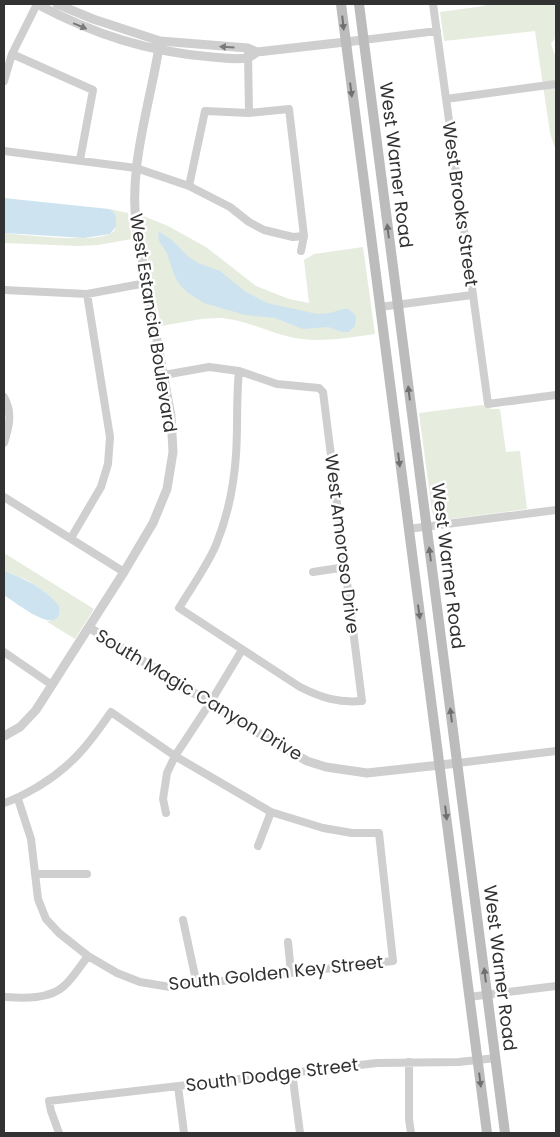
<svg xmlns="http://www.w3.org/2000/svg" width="560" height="1137" viewBox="0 0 560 1137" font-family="Poppins,sans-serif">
	<rect width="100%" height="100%" fill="#fff"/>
	<path fill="#e6ecde" d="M488 4H555L556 37 551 44 556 58V151L550 133 535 31 444 41 440 12 484 6Z
		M109 209 128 213 132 239 98 245 78 246 4 243V233C24 235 99 244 113 232 116 230 116 226 116 222 116 215 115 212 109 209Z
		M141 215 168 226 206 247 256 286 289 299 309 303 304 260 314 254 363 247 375 334C345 338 316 344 286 336 264 330 242 319 219 318 199 318 180 323 161 326L143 236Z
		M482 405 491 409H500L506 452 520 451 527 509 443 520C437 519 434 516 432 511L419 413Z
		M4 553 94 609 75 639 46 621H51L49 595 27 580 4 571Z"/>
	<path fill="#cde3ef" d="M4 198 109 209C118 213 116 220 116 227L110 234 84 238 4 233Z
		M160 232 173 241 189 257 198 263 220 271 246 292 267 303 317 314 330 313 343 309H349L356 316 355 326 349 332H342L328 327 303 329 275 318 245 315 204 303 188 293 179 284 173 272 167 253 159 241 158 233Z
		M4 571C25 579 45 588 59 606 63 641 15 602 4 595Z"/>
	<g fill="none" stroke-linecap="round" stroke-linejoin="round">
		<path stroke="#cfcfcf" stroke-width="8" d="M433 4 488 404 556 395
			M363 40 437 31
			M248 53 249 113
			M12 54 93 90 80 160
			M4 81 12 54 37 4
			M446 99 556 84
			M4 151 136 168 189 186 230 207 249 222 264 230 293 237 304 236
			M189 186 205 111 249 113 289 109 304 236 301 251
			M4 290 87 294 146 283
			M380 307 472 295
			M164 375 209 367 239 371 277 384 319 388 323 392 362 701C338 703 322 698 300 687L179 608C191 588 207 566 216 545 227 518 234 485 236 455 238 427 236 399 239 371
			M4 397C13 413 9 427 4 443
			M4 497 124 572
			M408 529 556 510
			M71 538 101 487 108 464 110 437 87 294
			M313 572 346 567
			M4 652 52 685
			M458 763 556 751
			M18 799 31 839 38 899 46 919 59 933 88 956
			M4 803C17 799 27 793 39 786 72 766 89 744 111 712L175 756 271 812 323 828 352 833H379L393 961 170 987 140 982 117 973 88 956C81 965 73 978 64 986 49 1000 22 998 4 997
			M166 813 163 799 167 773 175 756 210 703 242 650
			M258 846 271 812
			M35 874H87
			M183 920 197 985
			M288 942 291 973
			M469 997 556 986
			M409 1062V1119L411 1133
			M292 1072 300 1133
			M178 1086 184 1133
			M59 1133 51 1111 49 1101 377 1063 459 1062 496 1058"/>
		<path stroke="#cfcfcf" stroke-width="9" d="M37 4C93 34 148 52 212 57 223 58 236 60 247 58 250 58 254 54 257 52L363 40
			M57 4 93 19 160 41 248 48 257 52
			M90 628 253 730 307 761 326 767 367 773 458 763
			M4 736 20 727 36 710 124 572 153 523 167 489 173 452 171 416 137 231C127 168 151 102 160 41"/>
		<path stroke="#bcbcbc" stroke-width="10" d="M341 4 487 1133
			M359 4 505 1133"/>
	</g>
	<defs><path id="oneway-solid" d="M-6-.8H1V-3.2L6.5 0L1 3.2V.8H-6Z" transform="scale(1.25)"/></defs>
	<g fill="#707070">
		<use href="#oneway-solid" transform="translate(343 23) rotate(84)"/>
		<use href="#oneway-solid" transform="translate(351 90) rotate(83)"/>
		<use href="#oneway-solid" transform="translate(388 231) rotate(-97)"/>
		<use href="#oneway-solid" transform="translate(409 393) rotate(-97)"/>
		<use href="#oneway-solid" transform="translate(399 460) rotate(83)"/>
		<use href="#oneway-solid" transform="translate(430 554) rotate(-97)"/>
		<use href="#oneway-solid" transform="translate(419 612) rotate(82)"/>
		<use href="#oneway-solid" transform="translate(451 715) rotate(-97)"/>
		<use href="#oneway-solid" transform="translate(446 813) rotate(83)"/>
		<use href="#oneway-solid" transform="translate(485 975) rotate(-97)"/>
		<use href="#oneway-solid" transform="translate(480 1080) rotate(83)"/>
	</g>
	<g fill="#797979">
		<use href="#oneway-solid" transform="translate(80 26) rotate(23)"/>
		<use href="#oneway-solid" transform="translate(227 47) rotate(-176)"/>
	</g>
	<g text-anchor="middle" stroke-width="5" stroke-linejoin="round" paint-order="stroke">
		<g font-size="18" fill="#323232" stroke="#fff">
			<text transform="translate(396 165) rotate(83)" y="6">West Warner Road</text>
			<text transform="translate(460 204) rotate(82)" y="6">West Brooks Street</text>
			<text transform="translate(153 323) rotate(81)" y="6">West Estancia Boulevard</text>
			<text transform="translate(342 544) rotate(83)" y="6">West Amoroso Drive</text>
			<text transform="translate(448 566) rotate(83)" y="6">West Warner Road</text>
			<text transform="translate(199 695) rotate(31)" y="6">South Magic Canyon Drive</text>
			<text transform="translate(500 968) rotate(83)" y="6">West Warner Road</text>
			<text transform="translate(276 973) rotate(-6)" y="6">South Golden Key Street</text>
			<text transform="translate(272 1075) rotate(-7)" y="6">South Dodge Street</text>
		</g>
	</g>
	<rect width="560" height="1137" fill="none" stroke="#323232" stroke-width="10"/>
</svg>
